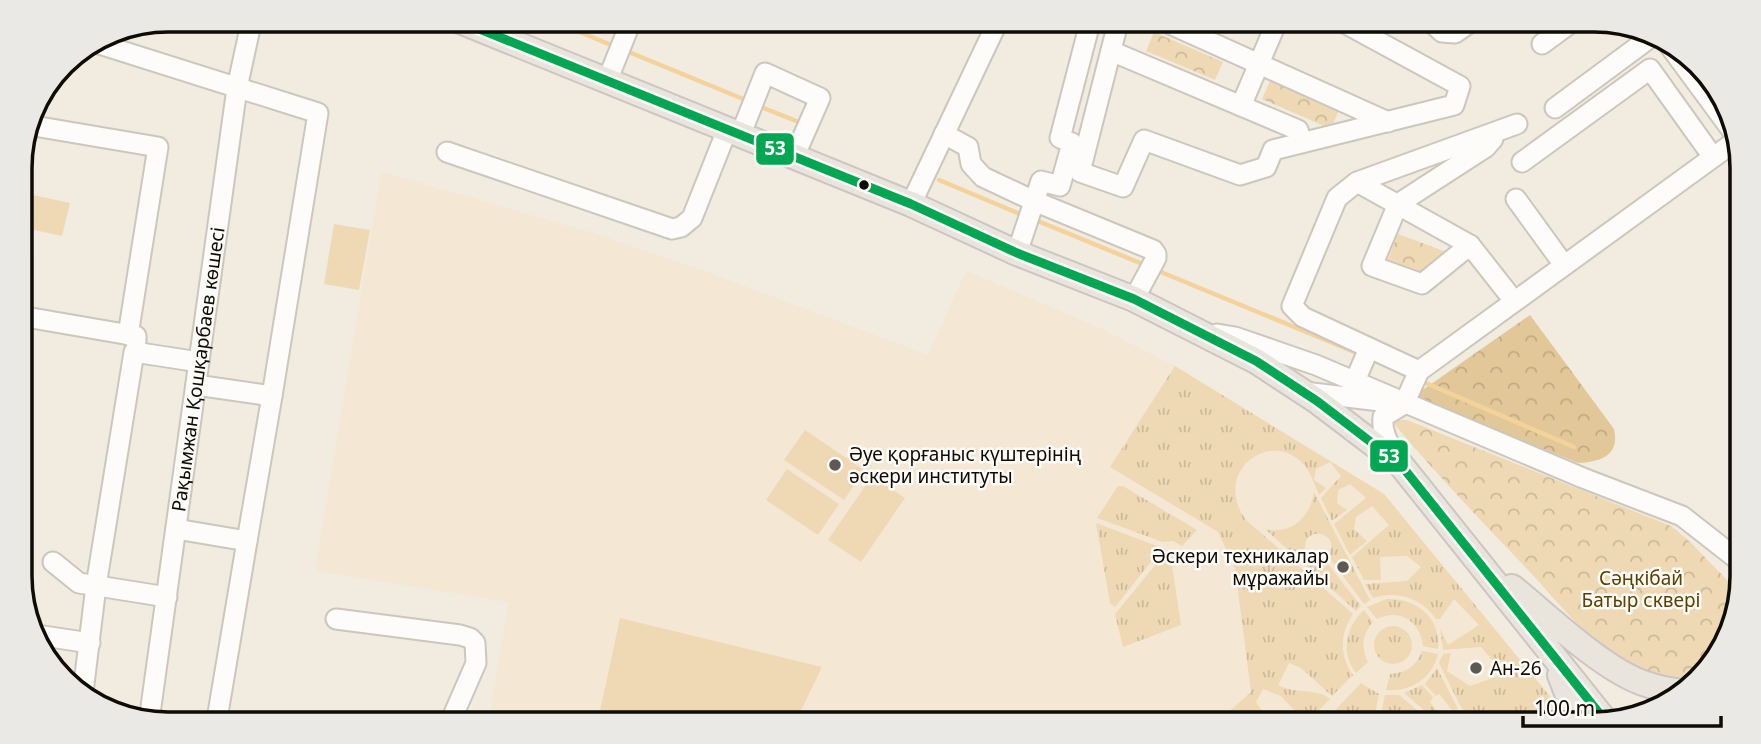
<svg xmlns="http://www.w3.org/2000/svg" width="1761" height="744" viewBox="0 0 1761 744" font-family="'Noto Sans',sans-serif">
	<defs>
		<pattern id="grass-tufts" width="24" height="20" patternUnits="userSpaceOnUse" patternTransform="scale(1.75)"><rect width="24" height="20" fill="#efd9b5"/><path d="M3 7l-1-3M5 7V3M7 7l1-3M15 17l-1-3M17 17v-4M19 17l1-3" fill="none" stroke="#ccb99a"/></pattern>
		<pattern id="forest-crowns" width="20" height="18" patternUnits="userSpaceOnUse" patternTransform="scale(1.75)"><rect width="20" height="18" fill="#e2c798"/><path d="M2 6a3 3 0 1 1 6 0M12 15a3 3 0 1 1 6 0" fill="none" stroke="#c1aa82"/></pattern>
		<pattern id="park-crowns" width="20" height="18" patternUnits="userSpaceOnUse" patternTransform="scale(1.75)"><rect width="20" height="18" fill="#efd9b5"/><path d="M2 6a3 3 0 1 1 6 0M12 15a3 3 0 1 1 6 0" fill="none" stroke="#ccb99a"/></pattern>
	</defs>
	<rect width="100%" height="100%" fill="#f2ebe0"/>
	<path fill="#f4e7d3" d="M381 172 593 233 707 272 928 355 966 271 1100 328 1175 366 1384 494 1557 704V724L488 725 509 602 315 570Z"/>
	<path fill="url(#grass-tufts)" d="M1175 366 1384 494 1557 705V724H1474L1461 707 1439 663 1443 654 1451 653 1447 671 1470 686 1504 674 1481 647 1443 650 1440 628 1448 645 1479 625 1454 599 1440 619H1436C1422 598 1397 590 1373 598L1365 584 1407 581 1421 567 1407 556 1380 557 1381 580H1364L1352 557 1389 525 1372 506 1356 517 1354 529 1367 541 1350 555 1334 524 1366 498 1350 484 1338 490 1337 503 1347 510 1332 521 1321 498 1341 476 1330 462 1316 469 1314 480 1326 488 1319 495C1315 485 1311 473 1304 465 1273 427 1210 471 1246 520L1353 614C1340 633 1339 656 1353 675L1332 696 1301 668 1289 663 1278 685C1297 695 1315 687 1330 699L1306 723 1281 696 1263 689 1256 702 1266 717 1299 722 1302 725H1269L1264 719 1252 718 1248 725H1225L1232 709 1251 692 1235 568 1218 532 1110 467Z
		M1118 486H1123L1197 530 1182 546 1173 541 1163 542 1097 518Z
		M1314 492 1370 600 1364 604 1328 556C1343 534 1306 524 1305 546 1304 553 1309 556 1314 559H1324L1361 606 1356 611 1265 529C1291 535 1310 518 1314 492Z
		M1096 523 1162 548 1115 607 1110 603Z
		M1166 552H1170L1181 625 1123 647 1115 614Z
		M1387 599C1417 598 1441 618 1438 649L1423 646C1420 621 1400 608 1377 619L1367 607Z
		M1364 610 1373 622C1362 634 1361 648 1368 662L1356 673C1340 653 1346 626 1364 610Z
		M1374 645a19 19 0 1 1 38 0a19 19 0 1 1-38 0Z
		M1422 651 1438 654C1432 678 1412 692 1386 690L1390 674C1406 673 1417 666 1422 651Z
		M1437 668 1458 709 1450 716 1448 714 1452 710 1439 694 1436 696 1425 684Z
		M1361 683 1379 694 1373 724 1321 725Z
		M1422 685 1433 697 1430 702 1442 718 1446 716 1447 718 1439 723 1404 693Z
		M1385 695H1399L1434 724H1379Z"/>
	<path fill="url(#forest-crowns)" d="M1530 315 1614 429C1620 455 1601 462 1578 463L1414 396Z"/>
	<path fill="url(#park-crowns)" d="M1154 32 1223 62 1215 80 1146 51Z
		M1270 81 1339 110 1331 129 1262 99Z
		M1398 234 1449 253 1418 277 1386 264Z
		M1396 420H1407L1671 526 1687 539 1739 592 1731 633 1694 681C1676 680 1652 678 1636 670 1594 648 1562 607 1530 572 1484 524 1438 476 1395 425Z"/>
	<path fill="#efd9b5" d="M20 192 70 203 62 236 20 227Z
		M334 224 370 230 359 290 324 284Z
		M805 430 864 470 844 500 784 460Z
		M787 469 839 504 818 535 766 500Z
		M872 476 905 498 861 562 828 540Z
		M620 618 822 667 794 725H597Z"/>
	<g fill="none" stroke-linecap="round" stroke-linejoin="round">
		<path stroke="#f4d29b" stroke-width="4.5" d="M548 19 616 47
			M624 50 748 101
			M756 105 801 123
			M939 180 1025 216
			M1033 219 1145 265
			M1156 270 1362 355
			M1421 381 1574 447"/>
		<defs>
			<g id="minor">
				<path d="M1119 19 1080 172 1123 187 1144 140 1240 175 1266 167 1273 150 1454 105 1460 86 1337 19"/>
				<path d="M1159 19 1388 122"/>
				<path d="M1428 19 1442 32 1455 33 1475 19"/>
				<path d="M93 42 318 113 272 396 196 385"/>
				<path d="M1542 44 1576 19"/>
				<path d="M1669 45 1736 136"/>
				<path d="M1111 51 1298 130 1302 142"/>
				<path d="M607 81 632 19"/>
				<path d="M1241 106 1278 19"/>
				<path d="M1555 108 1655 34"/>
				<path d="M28 125 158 147 128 335"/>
				<path d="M944 134 968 147 971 164 983 177 1034 201 1153 250 1156 254V258L1134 299"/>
				<path d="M740 136 765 73 820 98 794 157"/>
				<path d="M447 152 672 229 681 227 692 218 727 130"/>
				<path d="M1522 162 1650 69 1713 157"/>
				<path d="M1357 182 1337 198 1292 306 1303 317 1419 371"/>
				<path d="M1516 199 1564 265"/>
				<path d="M911 204 999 19"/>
				<path d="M1470 245 1422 284 1372 266 1398 204 1486 147 1493 139V136"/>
				<path d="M1017 253 1041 181 1060 186 1072 143 1060 138 1091 19"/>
				<path d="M1514 301 1470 245 1357 182 1517 124"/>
				<path d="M20 316 136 336V341"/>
				<path d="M1217 334 1235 337 1316 365 1583 478 1682 516 1742 563"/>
				<path d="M1355 381 1369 348"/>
				<path d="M1304 392 1389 402"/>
				<path d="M1399 461C1391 447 1381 434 1383 417L1404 404 1419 371 1737 140"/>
				<path d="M176 529 247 541 272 396"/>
				<path d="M53 562 79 583 167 597"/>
				<path d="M336 619 460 635 470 638 475 643 476 663 449 725"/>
				<path d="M37 635 90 643"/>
				<path d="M83 692 96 586 134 352 199 362"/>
				<path id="s1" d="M149 721 237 88 252 19"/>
				<path d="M216 725 247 541"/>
			</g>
			<path id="major" d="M455 19 911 204 1017 253 1134 299 1256 361 1317 401 1401 465 1607 723
				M1512 587C1548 616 1601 668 1643 683 1657 688 1670 691 1685 692
				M1560 675 1572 706 1576 724"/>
		</defs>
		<use href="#minor" stroke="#ccc6bd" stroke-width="23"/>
		<use href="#major" stroke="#cac7c2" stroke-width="28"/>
		<use href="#minor" stroke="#fdfcfa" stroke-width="19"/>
		<use href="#major" stroke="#eae5dc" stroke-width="24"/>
		<defs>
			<path id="bus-1" d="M455 19 911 204 1017 253 1134 299 1256 361 1317 401 1401 465 1607 723"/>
		</defs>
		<use href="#bus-1" stroke="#fefcf8" stroke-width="14"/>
		<use href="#bus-1" stroke="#00a651" stroke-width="9"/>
	</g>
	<circle fill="#0f0b05" stroke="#fefcf8" stroke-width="2.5" cx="864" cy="185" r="6"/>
	<g fill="#5e5952" stroke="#fefcf8" stroke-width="2.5">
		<circle cx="835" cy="465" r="7"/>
		<circle cx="1343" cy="567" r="7"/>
		<circle cx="1476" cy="668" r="7"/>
	</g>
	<g text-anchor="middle" stroke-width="5" stroke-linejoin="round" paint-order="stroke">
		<g font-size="19" fill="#0f0b05" stroke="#fefcf8">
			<text dy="7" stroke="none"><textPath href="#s1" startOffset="355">Рақымжан Қошқарбаев көшесі</textPath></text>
		</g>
		<g font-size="19" fill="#0f0b05" stroke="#fefcf8" text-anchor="start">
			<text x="849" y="461">Әуе қорғаныс күштерінің<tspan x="849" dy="22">әскери институты</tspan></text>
			<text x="1329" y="563" text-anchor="end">Әскери техникалар<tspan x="1329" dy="22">мұражайы</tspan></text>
			<text x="1490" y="675">Ан-26</text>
		</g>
		<g font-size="19" fill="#5d4000" stroke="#fefcf8">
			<text x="1641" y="585">Сәңкібай<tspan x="1641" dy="22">Батыр сквері</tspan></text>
		</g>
	</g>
	<path d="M0 0H1761V744H0ZM168 32H1594A136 136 0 0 1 1730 168V576A136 136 0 0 1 1594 712H168A136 136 0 0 1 32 576V168A136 136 0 0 1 168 32Z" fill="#ebe9e5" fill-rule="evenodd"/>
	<path fill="none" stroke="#0f0b05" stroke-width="3.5" d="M168 32H1594A136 136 0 0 1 1730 168V576A136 136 0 0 1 1594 712H168A136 136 0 0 1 32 576V168A136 136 0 0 1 168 32Z"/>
	<g stroke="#fefcf8" stroke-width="2.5">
		<rect x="755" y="132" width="40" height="34" rx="7" fill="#00a651"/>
		<rect x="1369" y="439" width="40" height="34" rx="7" fill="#00a651"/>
	</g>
	<g font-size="19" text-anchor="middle" font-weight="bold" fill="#fff">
		<text x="775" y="155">53</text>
		<text x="1389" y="463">53</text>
	</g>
	<path d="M1523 716v10h198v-10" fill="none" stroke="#0f0b05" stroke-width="3.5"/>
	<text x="1534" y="716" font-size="21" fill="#0f0b05" stroke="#fefcf8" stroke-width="5" paint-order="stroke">100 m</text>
</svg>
